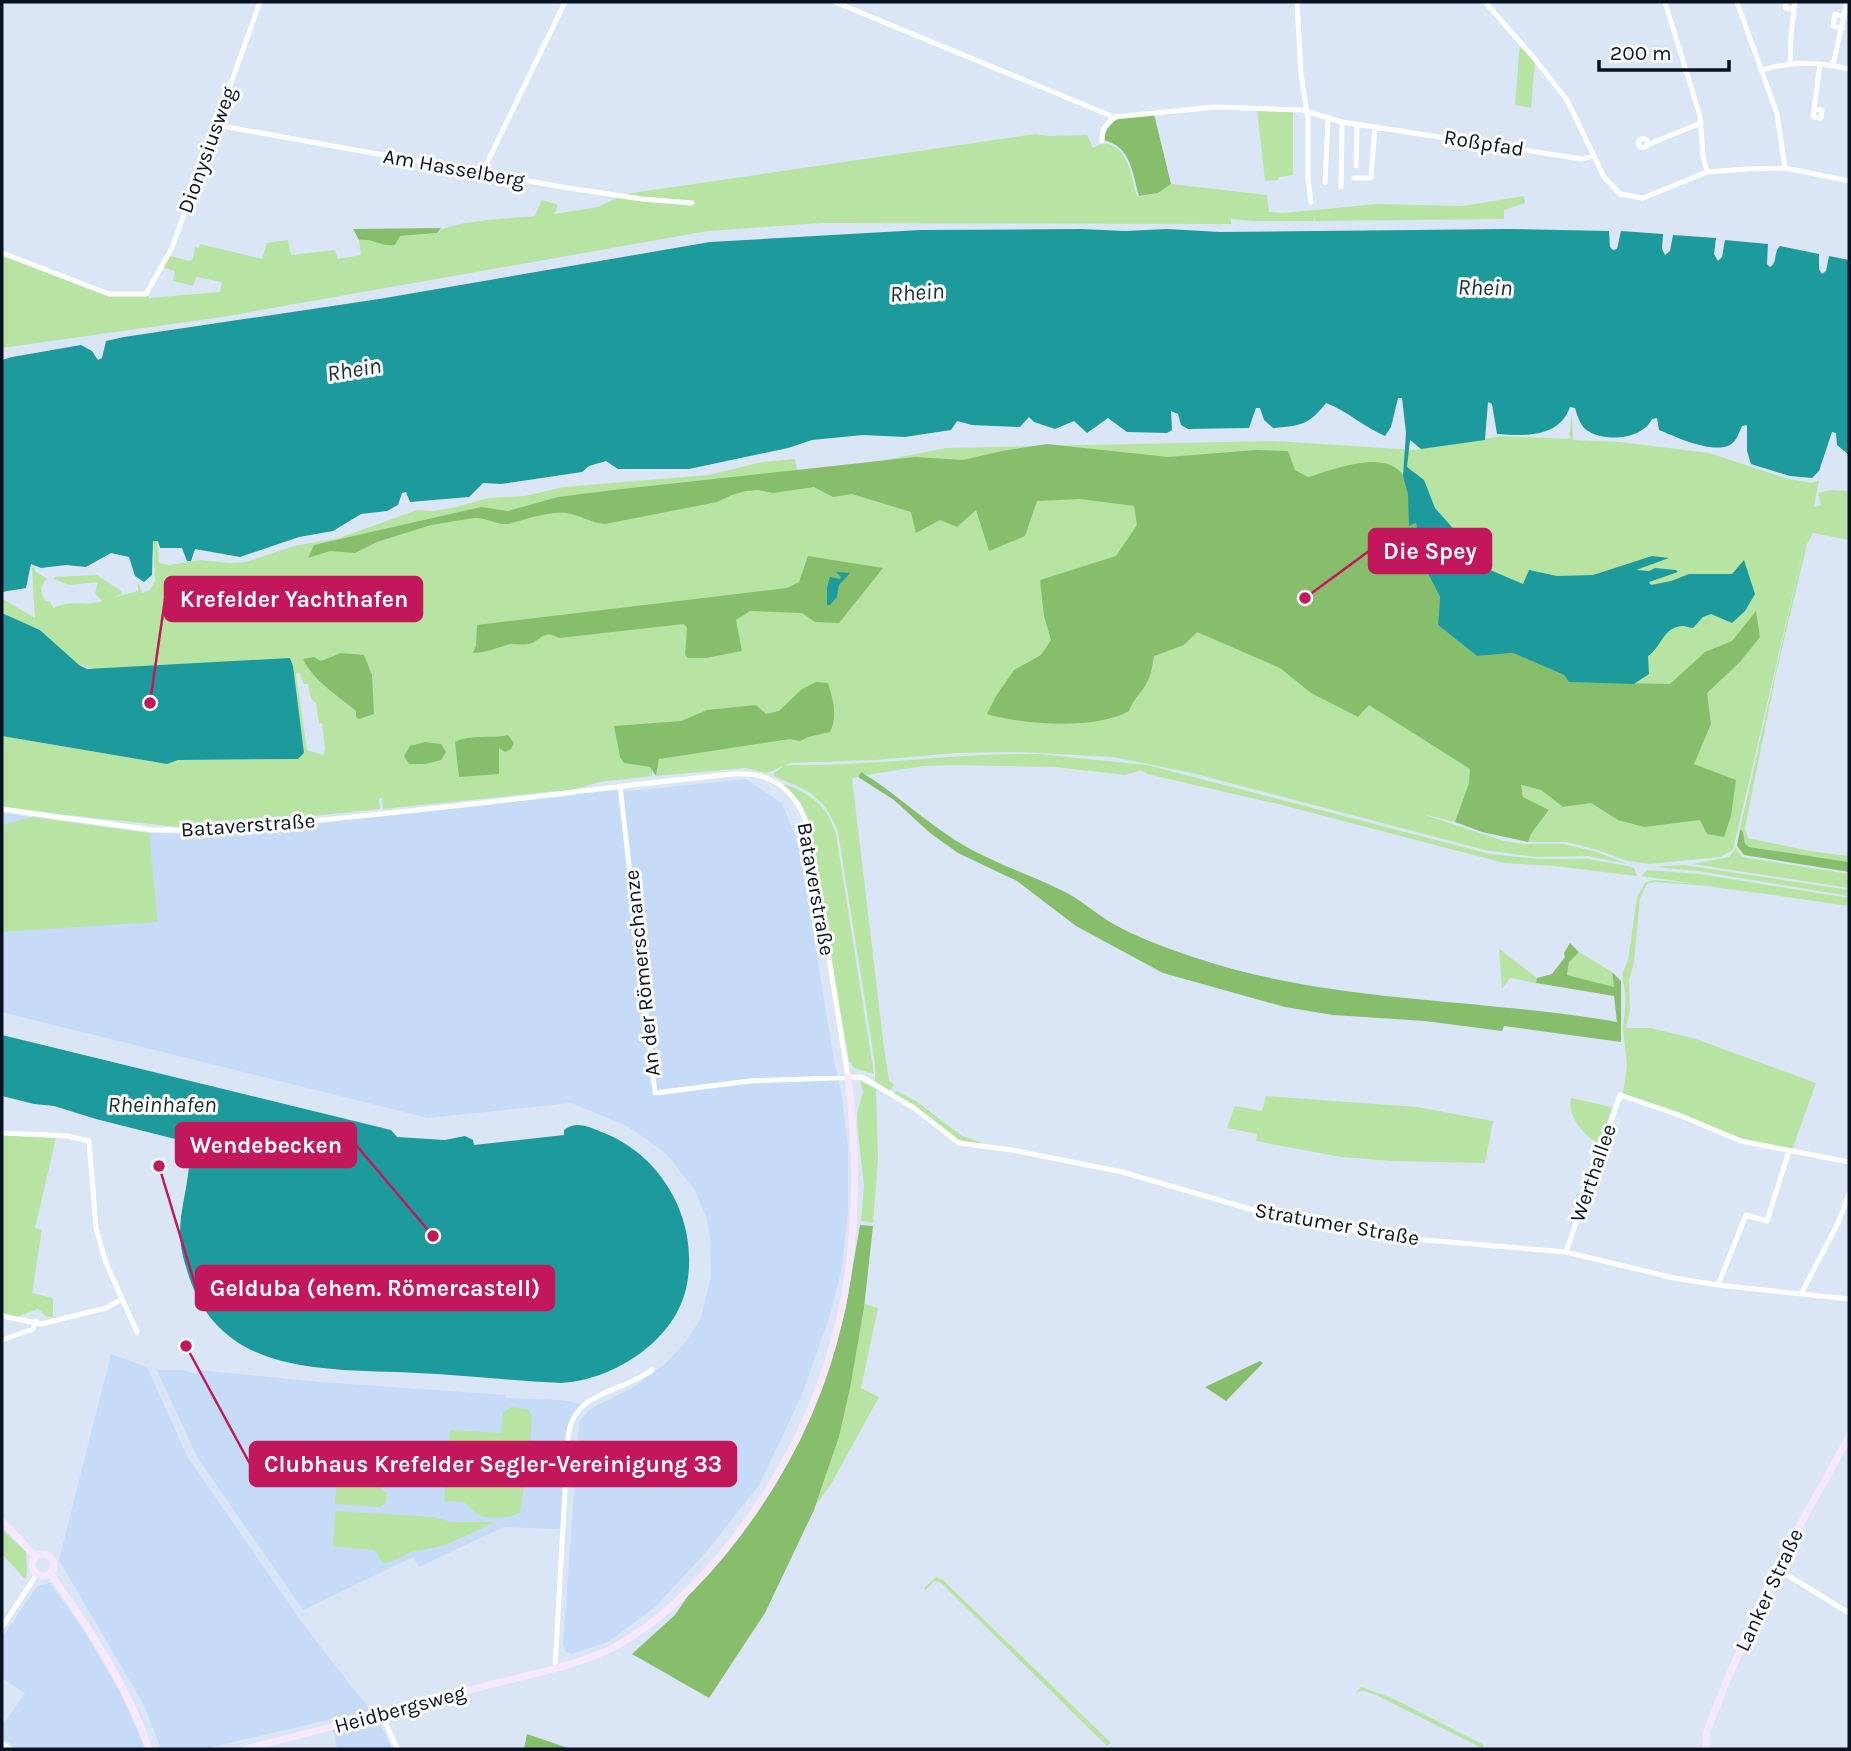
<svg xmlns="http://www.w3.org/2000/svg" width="1851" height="1751" viewBox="0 0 1851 1751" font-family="Karla,sans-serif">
	<rect width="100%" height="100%" fill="#dae6f6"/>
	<path fill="#c6dbf7" d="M746 779 782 803 799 846 834 1060 842 1096 848 1148V1211L842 1268 830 1315 801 1397 759 1485 707 1551 655 1607 608 1642 572 1654 566 1652 563 1645 579 1422 590 1409 632 1388 665 1364 685 1343 701 1318 711 1277 710 1238 706 1216 694 1189 667 1155 645 1138 625 1125 571 1103 428 1118 2 1012V813L134 832 208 835 616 789 629 791Z
		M111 1354 147 1367 187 1456 303 1624 370 1710 204 1749H161L144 1705 59 1560Z
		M157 1370H183L195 1374 197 1370 320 1382 506 1395V1398L560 1400 583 1404 572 1419 563 1526 558 1529 504 1527 419 1567 413 1557 303 1610 197 1457Z
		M50 1583 86 1634 119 1691 146 1749H18L2 1738V1726L25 1693 2 1678V1638L37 1586Z
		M378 1720 392 1749H337L333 1730Z"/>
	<path fill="#b8e4a3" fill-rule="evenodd" d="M1520 43 1535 60 1531 108 1515 105Z
		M1257 109 1293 111V175L1279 177 1278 180 1265 181Z
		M1035 134 1048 136 1087 135 1093 148 1103 143C1129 146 1131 176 1137 197L1158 193 1171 184 1267 195 1269 212 1283 213 1377 204 1463 206 1524 196 1525 203 1504 210V219L1315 221 1314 215V221H1254L1231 219V224L822 223 708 231 222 317 2 348V255L108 296 148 295 149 298 220 292 222 282 196 277 193 286 173 281 175 271 161 267 168 255 189 261 193 259 195 247 199 248 200 244 262 259 267 243 288 240 291 255 335 250 338 259 361 255 359 240 437 233C447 221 516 218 535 216L542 200 558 205 554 214 598 207 625 194Z
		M1572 413 1573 440 1620 442 1709 453 1785 478 1812 483 1819 480 1814 507 1821 505 1818 493 1831 490 1849 491V540L1813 533 1807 544 1776 674 1745 828 1748 838 1810 851 1849 856V862L1749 847 1745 844 1743 832 1740 829 1807 533 1733 850 1720 857 1650 864 1628 861 1598 850 1567 842H1528L1531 834 1549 811 1523 797 1520 785 1541 790 1563 807 1591 803 1618 820H1700L1729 823 1490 759 1455 822 1422 814 1504 841 1524 844H1564L1597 852 1627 864 1588 856 1536 857 1485 850 1192 773 1113 757 1021 752 956 753 876 760 791 763 767 773 745 768 656 776 658 769 652 770V776L599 782 577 789 383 809 382 798H379L380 809 234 824 178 827 3 808 2 736 167 764 178 760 298 759 95 669 79 665 40 630 6 615 2 610 3 599 35 618 32 568 33 565 35 571 47 579C39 587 40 591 45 601L50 602 54 608C72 599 85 607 102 601L95 593 98 582 69 585 54 579 55 577 97 575 121 591 122 594 111 598 138 591V582L142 593 150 590 155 581 153 537 157 540 159 563 169 565 201 560 229 563 246 562 294 546 339 538 417 510 432 511 452 508 488 498 525 496 563 487 708 475 762 462 795 459 798 477 946 448 1274 441 1415 450 1501 436 1569 439ZM303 658 369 716C347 700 313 685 303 658ZM300 673 303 684H308L311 699 316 703 319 724 322 723 325 749 323 755 307 750 296 674Z
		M1039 754 1147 765 1490 854 1539 859H1588L1628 866 1634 868 1637 876 1554 866 1504 863 1278 804 1147 774 1141 770 1126 775 1054 767 954 765 924 766 866 775 861 772 858 777 852 778 884 1048 889 1081 894 1084 889 1092 875 1081V1064L838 832C830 812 820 796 799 787 790 782 783 781 774 776V773L784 766 793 765C875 766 956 753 1039 754Z
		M784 784C810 793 828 806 836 834L874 1074 854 1068 849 1061 808 821 801 803Z
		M32 817 149 833 158 922 2 932V825Z
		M1736 848 1742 857 1849 874V888L1693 864 1729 857Z
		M1683 865 1849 890V896L1698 871 1653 867Z
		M1647 870 1700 874 1849 898V906L1641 876Z
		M1654 880 1707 885 1765 895 1707 886 1655 882 1647 884 1640 898 1634 962 1629 980 1630 1011 1626 1028H1651L1696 1039 1816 1083 1792 1150 1742 1140 1623 1093 1627 1066 1623 1029 1626 998 1622 974 1628 960 1637 897 1645 883Z
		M1499 949 1537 978 1536 983 1510 978 1502 989Z
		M1579 952 1612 972 1614 988 1567 975 1569 962Z
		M860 1081 876 1089 878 1161 873 1223 861 1221 864 1186 858 1132 857 1113 863 1092Z
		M896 1091 916 1101 962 1136 982 1143 980 1145 959 1140 893 1095Z
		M1266 1096 1417 1107 1493 1121 1485 1163 1392 1161 1341 1157 1256 1141 1257 1134 1227 1128 1235 1106 1262 1111Z
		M1571 1098 1612 1107 1600 1144C1585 1138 1566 1115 1571 1098Z
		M2 1134 56 1138 35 1228 42 1230 32 1293 53 1298V1317H47L38 1309 16 1317 2 1314Z
		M865 1304 878 1308 861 1388 879 1397 831 1484 816 1505 839 1437Z
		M511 1407 528 1409 532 1416 528 1478 524 1486 520 1512C513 1518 491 1519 481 1516 475 1514 469 1506 464 1502L444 1501 450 1430 501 1433 503 1413Z
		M337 1479 382 1482 381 1491 387 1492 386 1503 380 1507 335 1504Z
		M335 1511 434 1517 451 1522H495L443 1546 411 1552 391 1562 383 1563 374 1550 331 1546 333 1545Z
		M2 1529 26 1552 27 1574 25 1579 2 1554Z
		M936 1577 943 1580 1111 1743 1107 1746 940 1582 934 1581 926 1590 924 1588Z
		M1361 1687 1392 1698 1484 1745 1482 1748 1376 1695 1364 1691 1356 1692Z"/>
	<path fill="#87be6c" d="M1154 114 1171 184 1158 193 1139 196C1132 172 1131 146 1103 140 1111 112 1129 117 1154 114Z
		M441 228 437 233 400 236 395 245C381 247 373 238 359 240L353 229Z
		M1047 444 1168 457 1256 450 1288 451 1295 470 1308 477C1333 470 1385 448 1403 475 1411 489 1409 510 1409 525L1416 522 1424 566 1440 597 1438 625 1477 656 1513 653 1564 675 1570 682 1670 684 1705 652 1732 641 1756 611 1760 637 1740 662 1707 693 1711 724 1694 764 1736 780 1731 816 1724 837 1707 834 1700 820 1644 827 1618 820 1591 803 1563 807 1541 790 1521 785 1523 797 1549 810 1531 834 1528 842 1482 832 1455 822 1469 783 1470 769 1369 705 1358 717 1311 693 1280 668 1197 632 1184 645 1154 656C1152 667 1151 677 1145 686 1139 695 1133 700 1129 711 1096 730 1024 725 987 714L996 696 1014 670 1041 655 1051 640 1044 616 1040 580 1116 556 1137 525 1134 506 1080 499 1037 501 1025 536 989 551 976 510 957 527 940 520 916 533 911 512 852 494 833 497 814 487 773 493 758 490 746 491 732 495 717 502 605 524C591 523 580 515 566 513 549 511 525 519 509 524 496 525 486 517 474 518L431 525 377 542 355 553 330 551 308 558 314 545 481 507 508 511 558 497 613 490 915 457 963 460 1002 451Z
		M808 556 883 568 839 623 815 622 802 613 750 611 736 620 742 651 706 658H688L685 655 687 628 684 624 559 638C542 629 543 640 529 644 523 645 517 644 511 644 498 647 487 653 473 653L476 645 477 625 787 588 799 582Z
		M341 653 364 655 372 675 374 714 359 719 356 717V711C337 695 313 681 303 659L314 657 321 661Z
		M816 682 828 683C833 700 838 716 830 732L808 737 800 741 790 739 659 759 656 776 650 767 624 763 620 757 614 726 681 721 707 710 756 705 766 714 779 711 802 689Z
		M508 735 514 743 511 749 505 752 499 748V774L459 777 455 742C470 734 491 739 508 735Z
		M425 742 441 744 446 752 441 760 425 764H409L404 756 410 746Z
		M861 772C894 792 922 819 955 840 988 861 1026 873 1061 890 1077 897 1094 912 1110 922 1136 937 1164 947 1193 957 1333 1004 1474 997 1617 1022L1614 996 1536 983 1537 978 1552 974 1565 957 1564 953 1570 943 1579 952 1569 962 1567 975 1614 987 1612 972 1621 981V1042L1504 1026 1502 1031 1425 1021 1333 1015 1285 1007 1163 973 1076 926 1017 881 958 853 930 833 894 800 858 777Z
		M1740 829 1743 832 1745 844 1749 847 1849 862V872L1744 855 1737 846Z
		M860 1225 873 1226 864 1308 850 1388 839 1437 814 1510 765 1613 709 1698 632 1654 675 1615 690 1593 744 1530 818 1396 831 1362 846 1307Z
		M1260 1361 1263 1363 1226 1401 1205 1387Z
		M527 1734 571 1749H524Z"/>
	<path fill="#1d9b9c" d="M1081 229 1125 231 1167 229 1220 232 1509 229 1609 231 1610 247 1613 250 1617 249 1621 231 1663 234 1662 249 1665 255 1670 251 1673 235 1716 238 1714 254 1718 261 1722 257 1725 240 1768 244 1767 264 1770 267C1778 263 1773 252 1780 246L1819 254V269L1822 274 1826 271 1829 256 1849 260V455L1837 445 1836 433 1832 432 1819 471 1812 478 1790 476 1751 464 1747 451V425L1742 426C1739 432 1737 441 1730 445 1712 454 1676 437 1659 430L1657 418 1652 419C1642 440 1603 443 1585 429 1580 424 1577 415 1575 408L1570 407C1559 438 1525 436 1497 434L1492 404 1488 402 1485 440 1421 449 1410 440 1407 467 1424 480 1435 508 1466 543 1456 548 1476 564 1523 584 1529 570 1557 576 1593 575 1652 556 1669 558 1636 570 1649 571 1655 568 1676 570 1678 572 1649 582 1651 585 1671 581 1689 574H1732L1744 560 1755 594 1745 611 1732 623 1711 614 1703 617 1693 628C1690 628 1686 626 1682 626 1663 627 1661 648 1648 656L1649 674 1634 684 1569 682 1564 675 1513 653 1477 656 1438 625 1440 597 1424 566 1416 523 1409 526 1408 494 1403 476 1406 433 1402 398H1398L1391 427 1385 436C1364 427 1347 411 1326 403 1309 425 1300 426 1273 428L1264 420 1260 408H1256L1249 428 1188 429 1181 425 1178 414 1171 411 1172 430 1167 433 1127 432 1108 418 1087 433 1074 421 1055 429 1034 422 1029 417 1020 427 972 425 957 421 951 430 905 437 863 435 812 440 788 448 689 469H618L606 461 589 466 582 472 501 484 483 483 469 497 410 502 406 492 402 493 398 505 387 511 361 514 333 531 299 537 240 557 195 549 191 561H187L182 548H160L158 541H153L152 575 144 582 135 576 129 557 111 553 86 567 66 565 41 568 31 564 26 588 2 592V360L12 357 81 345 92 351 98 360 102 358 106 341 124 337 379 299 710 242 920 230Z
		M836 572 850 573 839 585 837 597 830 605H827V588L830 577 840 579 841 577Z
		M2 613 40 630 79 665 87 669 290 658 293 666 304 753 298 759 178 760 167 764 2 736Z
		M2 1035 391 1130 397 1137 445 1140 465 1136 473 1140 474 1145 564 1135V1130C575 1121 587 1126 599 1131 661 1153 699 1219 687 1284 677 1340 614 1380 561 1383 513 1381 465 1375 418 1373 327 1368 218 1379 187 1270 183 1258 180 1245 180 1233 180 1203 193 1174 188 1144L183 1141 96 1119 54 1106 34 1104 2 1096Z"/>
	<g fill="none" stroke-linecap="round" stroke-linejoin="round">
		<path stroke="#fff" stroke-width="5" d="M835 2 1114 117
			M1297 2 1301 74 1308 119V179L1311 202
			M1485 2 1534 58 1567 100 1604 177 1620 194 1643 198 1707 172 1747 169 1785 168 1849 181
			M1665 2 1700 116 1703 156 1707 172
			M1737 2 1777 114 1785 168
			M1786 2 1785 8 1794 9
			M1842 28 1833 26 1835 14 1844 17
			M1790 63 1791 35 1795 2
			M1833 65 1847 2
			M1763 70C1792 60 1820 62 1849 69
			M1814 109 1822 110 1821 118 1813 117 1820 64
			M216 125 562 187 642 199 692 203
			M1638.5 143a4.5 4.5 0 1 1 9 0a4.5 4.5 0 1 1-9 0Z
			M1102 141 1103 129 1114 117 1216 107 1302 110 1342 122 1582 159 1593 156
			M1647 145 1701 123
			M1356 166 1357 125
			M482 173 565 2
			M1354 178H1371L1375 127
			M1325 183 1328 119
			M1341 187 1342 122
			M2 253 109 294H146L172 248 260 2
			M620 786 655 1093 750 1081 862 1077 914 1108 959 1143 1012 1150 1122 1172 1257 1211 1303 1222 1401 1238 1566 1252 1674 1278 1718 1285 1849 1299
			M2 809 153 830H225C341 818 458 807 574 792 615 787 655 782 696 778 718 776 743 770 764 777 787 785 801 805 808 827L848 1077
			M2 1133 68 1136 89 1141 96 1228 106 1263 137 1332
			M1566 1252 1620 1095 1679 1115 1741 1141 1849 1162
			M1718 1285 1746 1215 1767 1221 1789 1151
			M1801 1294 1838 1223 1849 1194
			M2 1316 41 1324 106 1308 122 1299
			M2 1340 33 1329 36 1321
			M1776 1568 1849 1613
			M2 1627 37 1574
			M555 1668 568 1437C573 1391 619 1394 652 1370
			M382 1715 397 1749
			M2 1744 9 1749"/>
		<path stroke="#f7e8fe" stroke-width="7" d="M2 1521 36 1557
			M32 1565a11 11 0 1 1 22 0a11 11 0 1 1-22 0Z
			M50 1573C89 1628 127 1685 149 1749
			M245 1749C325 1729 405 1708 485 1686 529 1674 576 1667 616 1646 664 1620 703 1579 736 1536 842 1398 869 1247 848 1077
			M1706 1749V1734L1725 1685 1776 1568 1849 1437"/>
	</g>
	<g text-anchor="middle" stroke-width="6" stroke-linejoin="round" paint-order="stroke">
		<g font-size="21" fill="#081220" stroke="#fff">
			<text transform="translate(1484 143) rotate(9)" y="7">Roßpfad</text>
			<text transform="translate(207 150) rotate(-70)" y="7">Dionysiusweg</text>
			<text transform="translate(454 168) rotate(10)" y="7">Am Hasselberg</text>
			<text transform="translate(248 825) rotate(-4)" y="7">Bataverstraße</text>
			<text transform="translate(816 889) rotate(80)" y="7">Bataverstraße</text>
			<text transform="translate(642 973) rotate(-96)" y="7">An der Römerschanze</text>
			<text transform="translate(1593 1173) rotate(-71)" y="7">Werthallee</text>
			<text transform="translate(1337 1224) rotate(10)" y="7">Stratumer Straße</text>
			<text transform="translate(1769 1590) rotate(-65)" y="7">Lanker Straße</text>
			<text transform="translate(400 1709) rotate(-15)" y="7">Heidbergsweg</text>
		</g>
		<g font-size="23" font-style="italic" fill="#152e2e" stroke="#fff">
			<text transform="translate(1485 287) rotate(1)" y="8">Rhein</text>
			<text transform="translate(917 292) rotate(-4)" y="8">Rhein</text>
			<text transform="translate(354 369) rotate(-9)" y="8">Rhein</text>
			<text x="162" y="1112">Rheinhafen</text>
		</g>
	</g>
	<path fill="none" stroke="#c2185b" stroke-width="2.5" d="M1305 598L1369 551M150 703L165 599M433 1236L356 1145M159 1166L196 1288M186 1346L250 1464"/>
	<g fill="#c2185b" stroke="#fff" stroke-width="2.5">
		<circle cx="1305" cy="598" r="7"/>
		<circle cx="150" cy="703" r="7"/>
		<circle cx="433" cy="1236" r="7"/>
		<circle cx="159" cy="1166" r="7"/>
		<circle cx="186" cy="1346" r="7"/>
	</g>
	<g fill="#c2185b" stroke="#c2185b" stroke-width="2.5">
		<rect x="1369" y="529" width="122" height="44" rx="7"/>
		<rect x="165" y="577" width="257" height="44" rx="7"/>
		<rect x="176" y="1123" width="180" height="44" rx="7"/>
		<rect x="196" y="1266" width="358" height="44" rx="7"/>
		<rect x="250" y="1442" width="486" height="44" rx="7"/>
	</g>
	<g font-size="23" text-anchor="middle" font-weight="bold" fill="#fff">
		<text x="1430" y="559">Die Spey</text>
		<text x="294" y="607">Krefelder Yachthafen</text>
		<text x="266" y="1153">Wendebecken</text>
		<text x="375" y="1296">Gelduba (ehem. Römercastell)</text>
		<text x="493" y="1472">Clubhaus Krefelder Segler-Vereinigung 33</text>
	</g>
	<rect width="1851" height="1751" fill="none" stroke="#081220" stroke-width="7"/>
	<path d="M1599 60v10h130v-10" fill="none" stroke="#081220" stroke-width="3.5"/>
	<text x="1610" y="60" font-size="21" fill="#081220" stroke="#ffffff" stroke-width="5" paint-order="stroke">200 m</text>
</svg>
